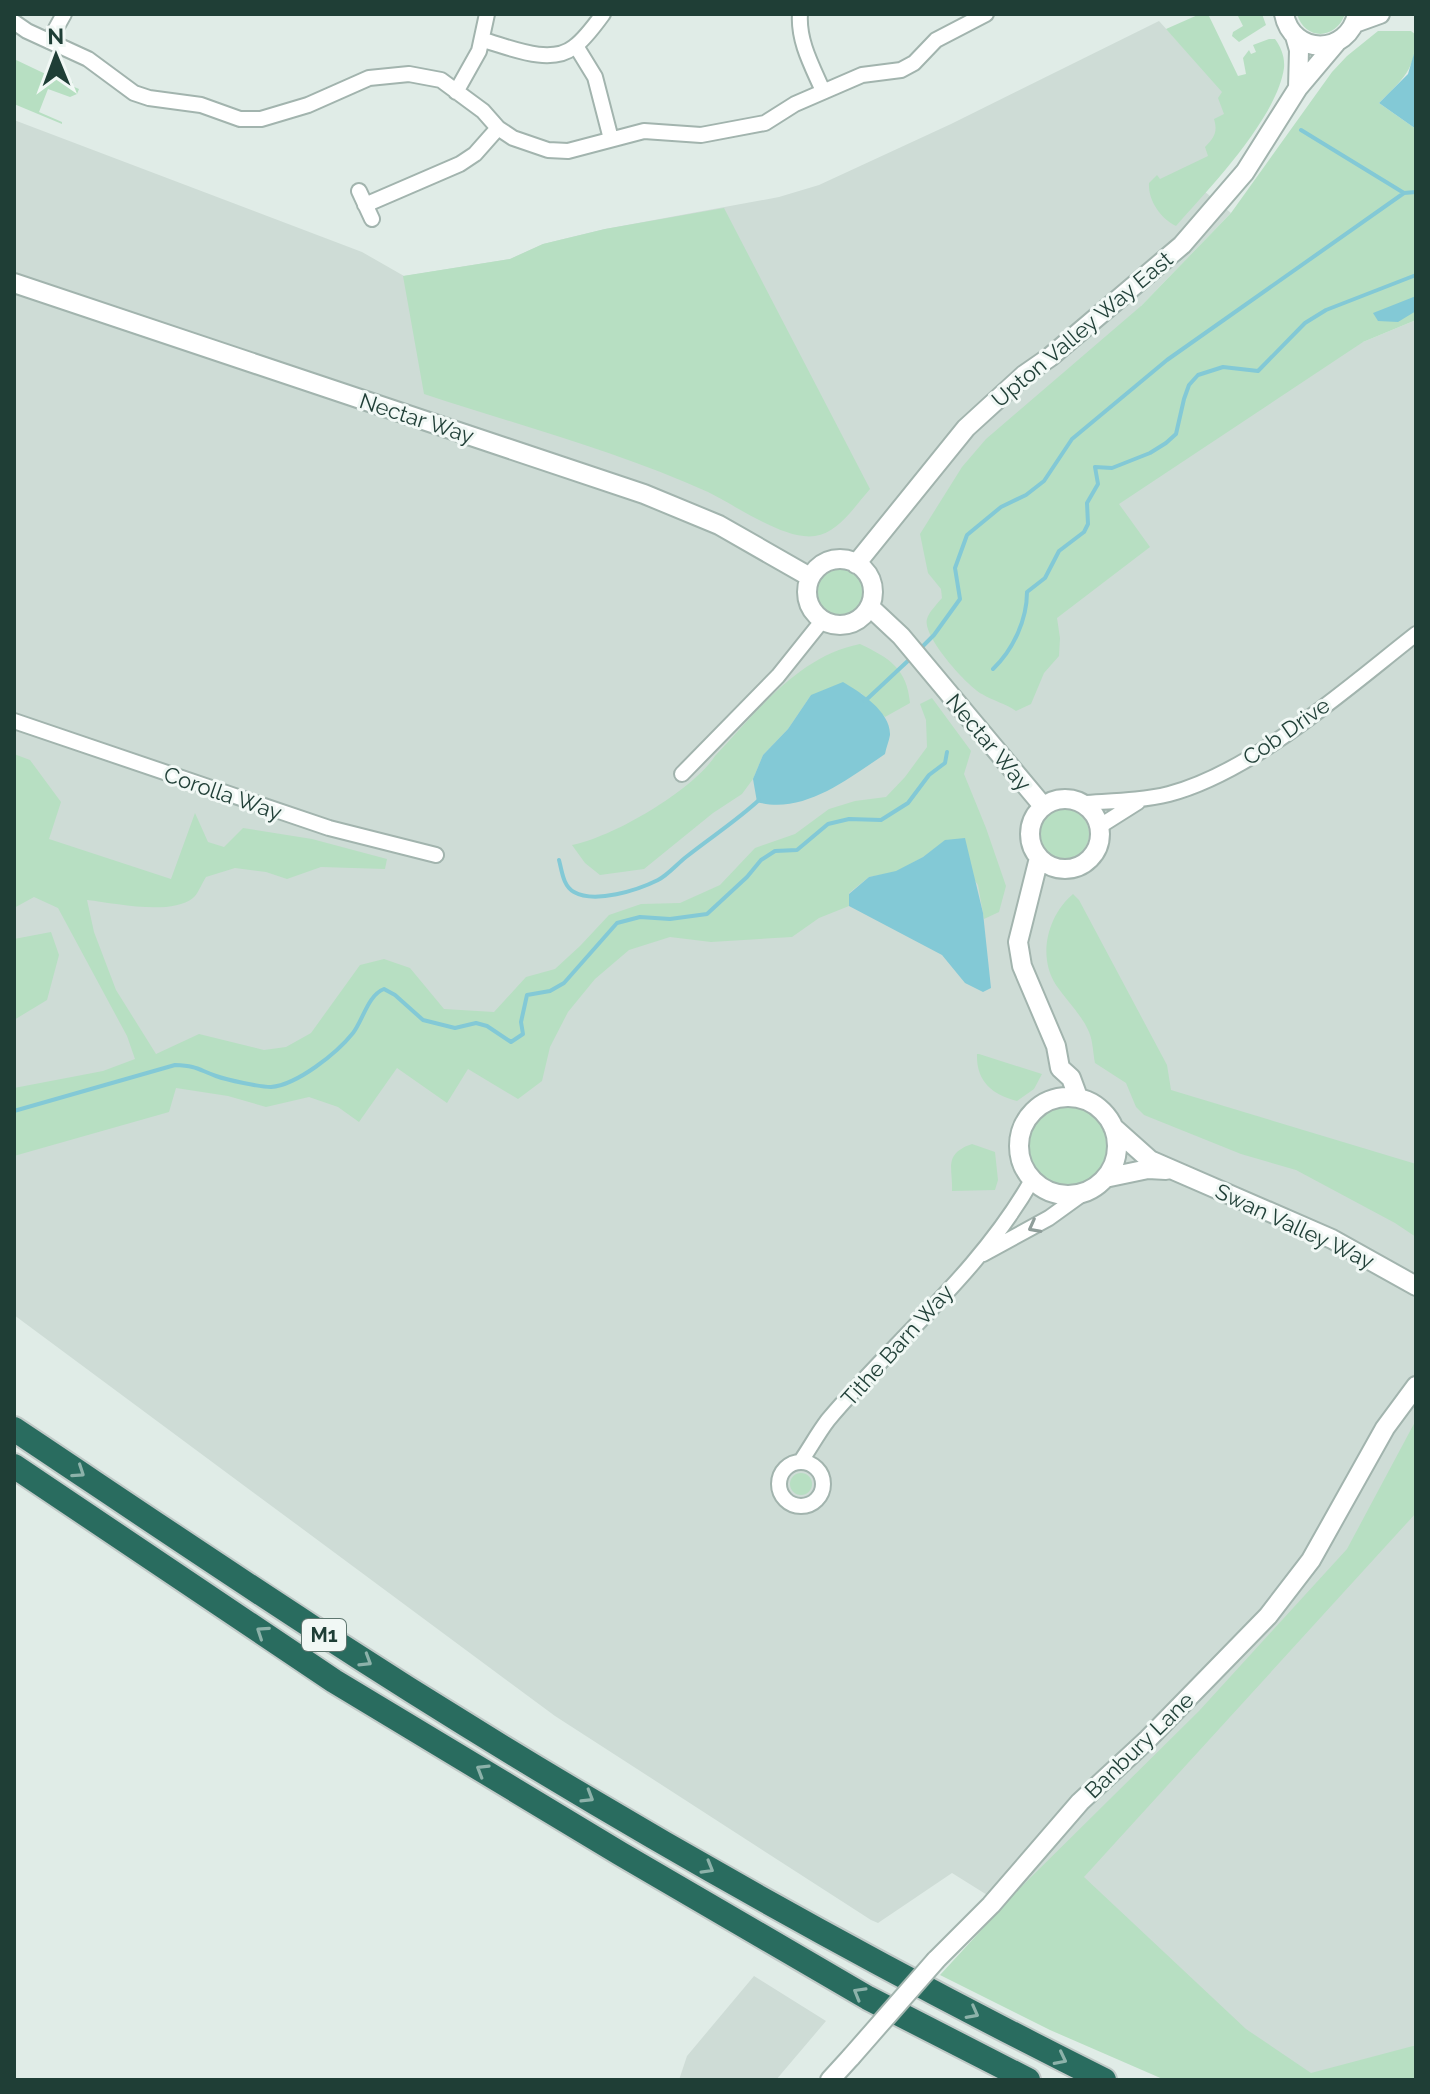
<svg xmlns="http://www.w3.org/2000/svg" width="1430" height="2094" viewBox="0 0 1430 2094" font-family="Raleway,sans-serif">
	<rect width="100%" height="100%" fill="#e0ece7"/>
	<path fill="#cedcd6" d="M1159 21 1246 117 1199 187 1231 213 1141 306 1363 342 1416 320V2080H1284L952 1873 878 1923 871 1920 555 1716 14 1315V120L362 252 404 276 510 259 543 244 605 229 779 197 819 185 951 124Z
		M754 1976 826 2021 776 2080H679L687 2056Z"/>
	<path fill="#b7dfc2" d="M1200 14H1208L1238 76 1246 74 1243 58 1249 50 1251 54 1256 52 1253 45 1269 39H1275C1281 47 1285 57 1284 68 1277 118 1209 189 1176 226 1160 218 1148 200 1149 183L1157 175 1160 179 1208 156 1205 147C1214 138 1218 132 1214 119L1224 114 1218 98 1222 92 1166 29Z
		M1237 14H1262L1266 25 1239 42 1232 36 1233 32 1243 26Z
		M1297 14H1345C1336 40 1305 41 1297 14Z
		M1378 31H1411L1416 35C1416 70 1402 80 1379 103L1416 129V320L1363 342 1119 504 1150 547 1057 618 1060 638 1059 656 1044 673 1031 704 1016 711C1005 703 993 701 982 694 967 686 922 636 927 619 929 612 937 604 942 598L941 589 928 573 920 534 962 467 986 439 1141 306 1231 213 1332 72 1347 56Z
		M14 59 54 78 73 82 72 86 79 89 77 94 70 97 48 89 39 112 62 122V124L14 104Z
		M724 208 870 489C855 506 838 533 815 536 785 541 735 505 708 492 617 451 518 425 424 394L403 276 510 259 543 244 605 229Z
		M813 592a27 27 0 1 1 54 0a27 27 0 1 1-54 0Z
		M860 644C889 658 907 668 910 703L885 717 861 693 811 695 788 729 763 755 753 779 742 794 713 813 644 869 600 875 585 863 572 845C613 837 692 791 715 756 757 712 798 656 860 644Z
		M932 698 971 751 964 774 986 828 1006 886 999 912 984 919 978 885 946 840 923 857 896 872 869 877 849 893V906L819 918 792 937 711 942 670 937 629 950 595 979 568 1012 550 1047 542 1081 518 1099 468 1069 447 1103 397 1068 359 1122 338 1107 309 1097 266 1107 228 1096 176 1088 169 1112 14 1156V1088L103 1071 135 1059 127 1036 58 908 34 897 14 908V754L30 760 61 802 49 839 171 879 195 813 208 842 224 847 243 828 312 839 387 859 385 869 321 867 287 879 266 872 235 868 206 877C202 883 198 894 193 898 170 916 115 903 87 900L94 932 116 990 156 1054 199 1034 264 1050 286 1047 311 1033 360 965 384 959 410 968 444 1009 494 1012 526 977 555 969 580 946 609 915 641 904 680 903 720 885 755 848 795 834 829 809 855 801 886 797 905 777 927 747 926 720 920 704Z
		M1039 834a25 25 0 1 1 50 0a25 25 0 1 1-50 0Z
		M1073 894 1079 900 1167 1065 1171 1090 1416 1164V1237L1395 1223 1296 1170 1241 1154 1144 1115 1136 1107 1126 1083 1095 1063C1093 1053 1093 1041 1089 1032 1082 1015 1066 1000 1056 985 1037 956 1048 915 1073 894Z
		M51 932 59 955 47 1000 14 1020V939Z
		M977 1054H979L1042 1074 1034 1089 1017 1101C992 1095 976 1081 977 1054Z
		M1027 1146a41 41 0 1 1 82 0a41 41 0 1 1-82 0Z
		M972 1144 995 1152 998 1180 995 1190 952 1191C953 1168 943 1154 972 1144Z
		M1416 1420V1513L1084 1877 1246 2029 1311 2073 1413 2046H1416V2080H1165L1050 2030 940 1975 1022 1886 1199 1711 1347 1549Z
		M790 1484a11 11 0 1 1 22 0a11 11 0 1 1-22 0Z"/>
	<path fill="#83c9d6" d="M1416 47V129L1379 103 1408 74Z
		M1416 296V311L1398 322 1378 321 1373 313Z
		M843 682C860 692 891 712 890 735 889 741 886 748 885 754 848 779 803 815 757 802L753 779 763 755 788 729 811 695Z
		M965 838 983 913 991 988 983 992 965 983 942 955 849 906V894L869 877 896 871 923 857 945 840Z"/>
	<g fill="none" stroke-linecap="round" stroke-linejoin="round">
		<path stroke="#83c9d6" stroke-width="4" d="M1301 130 1404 193 1416 192
			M920 649 934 635 960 599 955 568 967 535 1001 507 1026 495 1044 481 1072 439 1167 360 1404 193
			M993 669C1013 650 1027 620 1027 592L1045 578 1059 551 1084 532 1088 524 1087 503 1098 484 1095 467 1112 468 1150 453 1166 443 1176 434 1184 399 1189 385 1198 375 1223 367 1258 371 1305 323 1326 310 1416 275
			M865 701 911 658
			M559 860C562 871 563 886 574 892 595 904 638 890 658 880 668 875 677 864 686 857 711 837 735 822 759 800
			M14 1111 175 1065C197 1066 197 1069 216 1076 227 1080 260 1087 271 1087 297 1085 337 1053 353 1033 363 1020 368 995 384 989L395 995 423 1020 455 1028 476 1023 487 1026 511 1042 523 1034 521 1022 527 995 550 991 564 983 617 923 640 917 670 919 707 914 747 877 761 860 775 851 797 850 828 824 849 819 881 820 908 803 929 775 945 763 947 752"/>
		<defs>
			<path id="minor" d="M800 14C798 41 812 66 823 91
				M14 22 27 31 88 59 134 93 149 98 201 105 240 119H261L308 105 369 78 409 74 441 80 483 111 498 128 513 138 548 150 568 151 644 131 701 135 765 123 795 104 862 75 901 70 914 63 936 40 986 14
				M483 40C509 47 550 66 574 47 585 39 595 25 603 14
				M49 41 64 14
				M576 46 595 77 611 139
				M456 92 479 51 487 14
				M359 191 372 219
				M365 205 460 164 475 154 498 128
				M14 721 329 828 436 855
				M682 774 778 676 822 621
				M1083 803C1112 801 1141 801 1169 794 1253 772 1347 688 1416 634
				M1100 826 1138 802
				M983 1254 1049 1218 1085 1192
				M801 1461C810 1448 818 1433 828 1420 895 1340 980 1272 1032 1180
				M779 1484a22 22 0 1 1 44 0a22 22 0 1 1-44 0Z"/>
			<path id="tertiary" d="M1284 14C1292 56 1348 56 1357 14
				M1355 23 1380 14
				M1295 36 1299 50 1298 88
				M14 283 644 494 719 525 810 577
				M807 592a33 33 0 1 1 66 0a33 33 0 1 1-66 0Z
				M856 564 966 428 1024 375 1050 357 1182 245 1245 172 1298 88 1336 43
				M870 607 901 636 1043 806
				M1030 834a35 35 0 1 1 70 0a35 35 0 1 1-70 0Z
				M1039 858 1018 942 1022 966 1056 1046 1060 1068 1071 1078 1078 1097
				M1019 1146a49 49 0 1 1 98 0a49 49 0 1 1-98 0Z
				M1113 1127 1150 1160 1332 1239 1416 1286
				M1105 1178 1148 1169 1166 1170
				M936 1960 991 1905 1080 1802 1148 1739 1268 1616 1311 1560 1385 1428 1416 1386
				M830 2080 851 2057"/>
			<path id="motorway" d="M14 1429C113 1495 212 1562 312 1627 567 1793 832 1944 1104 2080
				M14 1466 334 1681 621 1854 868 1998 1028 2080"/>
		</defs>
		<use href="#minor" stroke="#a2b4ae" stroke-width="18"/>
		<use href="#tertiary" stroke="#a2b4ae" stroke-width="22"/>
		<use href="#motorway" stroke="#c0c9c7" stroke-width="28"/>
		<use href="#minor" stroke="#fff" stroke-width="14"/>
		<use href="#tertiary" stroke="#fff" stroke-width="18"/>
		<use href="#motorway" stroke="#296c5f" stroke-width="24"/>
		<defs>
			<path id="tertiary-bridge" d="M851 2057 936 1960"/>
		</defs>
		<use href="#tertiary-bridge" stroke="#a2b4ae" stroke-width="22" stroke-linecap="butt"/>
		<use href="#tertiary-bridge" stroke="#fff" stroke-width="18"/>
	</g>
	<defs><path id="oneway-chevron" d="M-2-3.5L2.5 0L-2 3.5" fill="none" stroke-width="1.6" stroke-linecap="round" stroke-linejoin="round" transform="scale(2)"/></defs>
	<use stroke="#8f9e9a" href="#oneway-chevron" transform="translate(1034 1227) rotate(152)"/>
	<g stroke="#8db2aa">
		<use href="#oneway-chevron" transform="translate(79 1472) rotate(34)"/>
		<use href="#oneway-chevron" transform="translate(262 1632) rotate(-146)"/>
		<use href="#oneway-chevron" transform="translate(366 1661) rotate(32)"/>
		<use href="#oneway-chevron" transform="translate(482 1770) rotate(-149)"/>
		<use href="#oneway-chevron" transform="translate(588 1797) rotate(31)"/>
		<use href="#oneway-chevron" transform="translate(708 1868) rotate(30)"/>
		<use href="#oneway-chevron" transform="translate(859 1993) rotate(-150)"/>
		<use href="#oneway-chevron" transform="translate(973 2013) rotate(28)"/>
		<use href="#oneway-chevron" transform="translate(1061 2059) rotate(27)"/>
	</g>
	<g text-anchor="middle" stroke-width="6" stroke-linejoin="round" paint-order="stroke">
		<rect fill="#f1f8f5" stroke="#5e766f" stroke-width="2" x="302" y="1619" width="44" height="32" rx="6"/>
		<g font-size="20" font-weight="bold" fill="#1f3e36">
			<text x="324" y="1642">M1</text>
		</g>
		<g font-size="22" fill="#1f3e36" stroke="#f1f8f5">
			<text transform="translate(1082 329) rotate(-40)" y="8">Upton Valley Way East</text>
			<text transform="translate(417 418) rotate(18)" y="8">Nectar Way</text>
			<text transform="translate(1286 731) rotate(-35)" y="8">Cob Drive</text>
			<text transform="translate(989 742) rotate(50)" y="8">Nectar Way</text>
			<text transform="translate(223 793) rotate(19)" y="8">Corolla Way</text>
			<text transform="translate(1295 1226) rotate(25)" y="8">Swan Valley Way</text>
			<text transform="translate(897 1345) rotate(-48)" y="8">Tithe Barn Way</text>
			<text transform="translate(1139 1745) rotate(-44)" y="8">Banbury Lane</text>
		</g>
	</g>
	<rect width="1430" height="2094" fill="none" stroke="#1f3e36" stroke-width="32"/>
	<g transform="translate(56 56) rotate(359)" stroke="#f1f8f5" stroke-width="6" paint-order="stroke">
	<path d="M0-6L14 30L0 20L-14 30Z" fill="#1f3e36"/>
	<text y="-12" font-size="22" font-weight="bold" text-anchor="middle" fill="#1f3e36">N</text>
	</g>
</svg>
